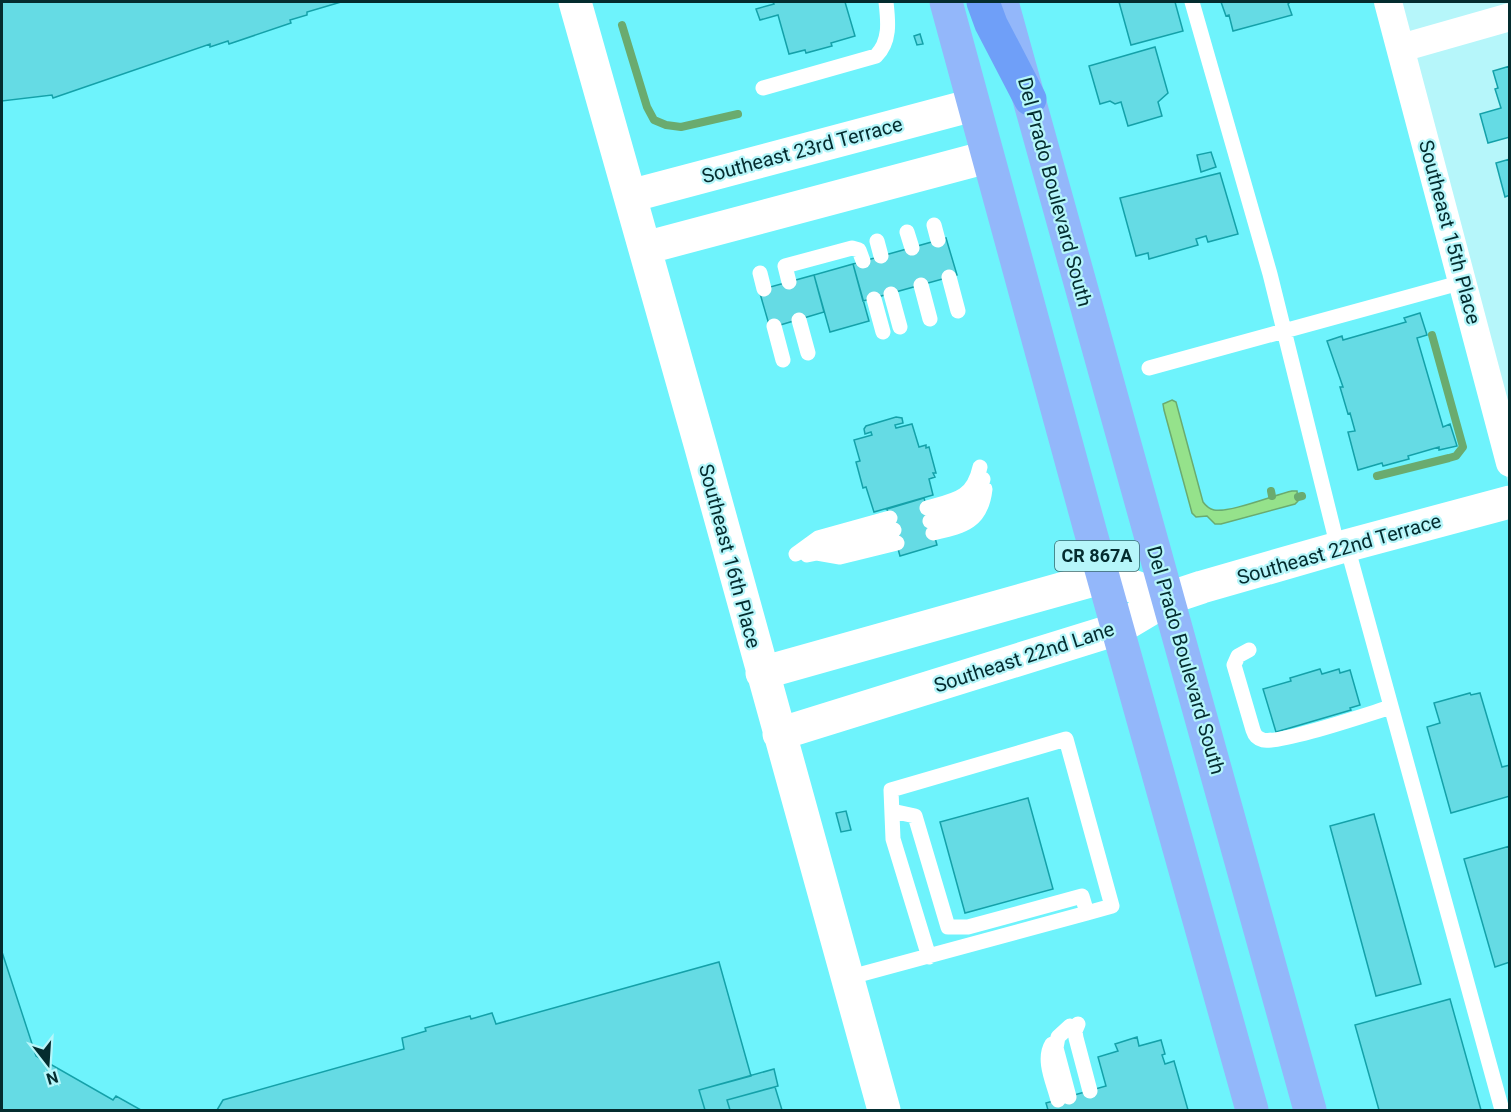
<svg xmlns="http://www.w3.org/2000/svg" width="1511" height="1112" viewBox="0 0 1511 1112" font-family="Roboto,sans-serif">
	<rect width="100%" height="100%" fill="#b6f6fa"/>
	<path fill="#6ef3fc" d="M2 2H1388L1509 487V1110H2Z"/>
	<path fill="#95e28b" stroke="#6aab6f" stroke-width="1.5" d="M1172 400 1176 402 1203 502C1206 506 1209 509 1214 510 1230 513 1274 495 1292 491H1297L1298 501 1295 504 1221 524H1215L1207 516 1196 517 1192 513 1164 410 1163 404Z"/>
	<g fill="none" stroke-linecap="round" stroke-linejoin="round">
		<path stroke="#6aab6f" stroke-width="8" d="M622 25 647 107 654 120 666 125 681 127 738 114
			M1377 476 1449 458 1456 456 1463 447 1432 335
			M1271 491 1272 496
			M1298 497 1302 496"/>
	</g>
	<path fill="#65dbe4" stroke="#14a1a9" stroke-width="1.5" d="M2 2H341L307 12V15L290 20 291 23 229 44 228 41 210 47V44L53 98 52 95 2 101Z
		M773 2H845L855 36 831 43 832 46 806 53 805 50 789 54 778 15 760 20 756 9 774 4Z
		M1119 2H1175L1183 31 1131 45Z
		M1221 2H1290L1288 4 1292 15 1233 31 1229 15 1226 16Z
		M920 34 923 44 917 45 914 36Z
		M1155 47 1168 93 1158 102 1162 116 1128 126 1121 102 1115 104 1110 101 1100 104 1089 66Z
		M1510 66V137L1488 143 1480 114 1501 108 1495 89 1498 88 1493 71Z
		M1211 152 1216 167 1201 172 1197 155Z
		M1510 159V195L1505 197 1496 163Z
		M1220 173 1238 234 1208 242 1206 236 1196 239 1198 245 1149 259 1148 253 1136 256 1120 198Z
		M946 238 957 275 863 301 853 264Z
		M853 264 869 321 830 332 814 275Z
		M814 275 824 312 770 328 759 290Z
		M1420 313 1427 335 1417 338 1443 427 1450 424 1457 446 1439 450V447L1408 456 1409 459 1383 466 1382 463 1358 470 1348 432 1355 431 1350 413 1348 414 1340 387H1343L1327 341 1342 336 1343 340 1406 322 1404 318Z
		M896 417 902 418 903 423 895 425 896 428 912 424 919 447 926 445V448L929 447 936 473H933L935 477 929 479 933 495 874 512 866 487 863 488 856 462 860 461 854 440 872 435 871 432 865 434 864 429 866 426Z
		M924 498 937 545 900 556 887 509Z
		M1320 669 1322 674 1339 669 1340 673 1350 670 1360 705 1350 708 1351 710 1276 732 1263 689 1291 681 1290 678Z
		M1470 693 1471 695 1480 693 1502 767 1510 765V796L1451 813 1427 727 1440 723 1434 703Z
		M1028 798 1053 889 965 913 940 822Z
		M846 811 851 830 841 832 836 813Z
		M1374 814 1421 984 1376 996 1330 826Z
		M1510 846V962L1495 967 1464 859Z
		M2 952 36 1056 113 1100 116 1096 141 1110H2Z
		M719 962 751 1076 699 1090 705 1110H217L223 1100 404 1049 402 1038 426 1031 425 1028 470 1016 471 1019 492 1013 496 1024Z
		M1450 999 1481 1110H1379L1355 1025Z
		M1137 1037 1139 1046 1161 1040 1165 1054 1162 1055 1165 1064 1174 1061 1188 1110H1048L1046 1103 1106 1086 1098 1057 1118 1051 1115 1044Z
		M774 1069 778 1086 727 1100 730 1110H705L699 1090Z
		M775 1087 782 1110H730L727 1100Z"/>
	<g fill="none" stroke-linecap="round" stroke-linejoin="round">
		<path stroke="#fff" stroke-width="15" d="M1192 2 1270 274 1338 548
			M763 88 876 56C891 41 888 20 886 2
			M934 225 938 240
			M907 232 912 248
			M877 241 881 256
			M760 273 764 289
			M949 277 958 311
			M789 282 785 266 852 248 859 250 863 261
			M921 285 930 319
			M891 294 900 327
			M874 299 883 332
			M799 320 808 353
			M774 326 783 360
			M1149 368 1463 282
			M927 508C955 500 973 499 980 467
			M930 521C960 513 976 513 983 479
			M933 533C963 526 981 523 985 489
			M1347 546 1502 1110
			M817 553 848 541 894 530
			M796 554 818 538 890 518
			M807 555 817 553 840 557 897 543
			M1249 650 1238 656 1234 665 1253 730C1255 736 1257 738 1263 740 1280 744 1368 714 1391 707
			M892 811 915 816 948 927H968L1082 896 1087 913
			M847 978 1087 913 1112 906 1066 739 891 790 893 839 929 957
			M1078 1024 1075 1031 1076 1038 1090 1091
			M1052 1044C1042 1060 1054 1083 1058 1100
			M1069 1097 1056 1048 1058 1037 1070 1026"/>
		<path stroke="#fff" stroke-width="28" d="M1388 2 1510 463
			M1401 48 1510 17"/>
		<path stroke="#fff" stroke-width="33" d="M575 2 700 444 884 1110
			M630 196 973 105
			M645 248 987 157
			M762 673 1104 577 1169 598
			M779 734 1117 629 1169 598 1202 587 1338 548 1510 502"/>
		<path stroke="#93b7fa" stroke-width="33" d="M946 2 1090 530 1252 1110
			M1002 2 1310 1110"/>
		<path stroke="#6f9ff8" stroke-width="33" d="M983 2 991 24 1030 99"/>
	</g>
	<g text-anchor="middle" stroke-width="4.5" stroke-linejoin="round" paint-order="stroke">
		<rect fill="#b6f6fa" stroke="#39696c" stroke-width="1.5" x="1055" y="541" width="84" height="30" rx="4.5"/>
		<g font-size="18" font-weight="bold" fill="#042c2f">
			<text x="1097" y="562">CR 867A</text>
		</g>
		<g font-size="20" fill="#042c2f" stroke="#b6f6fa">
			<text transform="translate(802 150) rotate(-15)" y="7">Southeast 23rd Terrace</text>
			<text transform="translate(1055 192) rotate(75)" y="7">Del Prado Boulevard South</text>
			<text transform="translate(1450 232) rotate(75)" y="7">Southeast 15th Place</text>
			<text transform="translate(1339 549) rotate(-16)" y="7">Southeast 22nd Terrace</text>
			<text transform="translate(730 556) rotate(75)" y="7">Southeast 16th Place</text>
			<text transform="translate(1024 657) rotate(-18)" y="7">Southeast 22nd Lane</text>
			<text transform="translate(1186 660) rotate(74)" y="7">Del Prado Boulevard South</text>
		</g>
	</g>
	<rect width="1511" height="1112" fill="none" stroke="#042c2f" stroke-width="6"/>
	<g transform="translate(48 1064) rotate(163)" stroke="#b6f6fa" stroke-width="4.5" paint-order="stroke">
	<path d="M0-4.5L10 22L0 15L-10 22Z" fill="#042c2f"/>
	<text y="-9" font-size="16" font-weight="bold" text-anchor="middle" fill="#042c2f">N</text>
	</g>
</svg>
